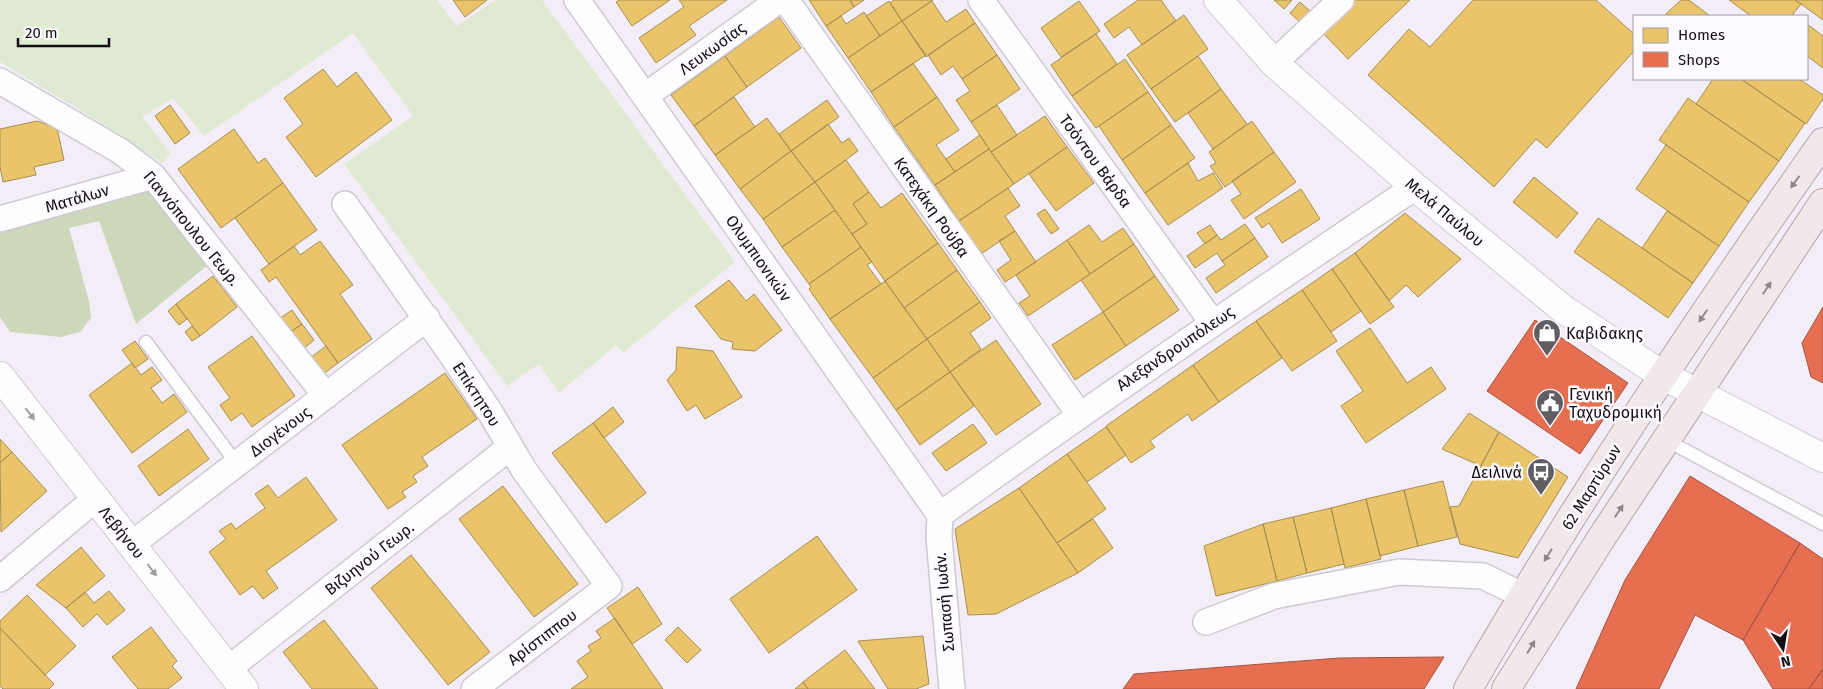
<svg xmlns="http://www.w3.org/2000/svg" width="1823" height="689" viewBox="0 0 1823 689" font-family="'Fira Sans',sans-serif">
	<rect width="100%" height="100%" fill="#f3edf8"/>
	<path fill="#e0ead2" d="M0 0H437L457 26 495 0H542L735 262 623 353 616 345 559 393 539 364 507 386 344 164 413 116 353 33 204 136 173 98 142 117 171 153 162 163 108 127 0 62Z"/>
	<path fill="#ccd8b9" d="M146 188 156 192 209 264 136 324 99 221 69 228 89 301 91 318 80 332 61 337 10 332 0 317V227Z"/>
	<path fill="#e9c46a" stroke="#a98e50" d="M453 0H487L465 17Z
		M619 0H670L632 26 616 2Z
		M679 0H727L689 26 696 35 656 63 639 38 684 7Z
		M809 0H850L854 7 826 26Z
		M850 0H864L854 7Z
		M894 0H933L902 21 890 3Z
		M1138 0H1161L1176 21 1142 45 1129 27 1114 38 1104 24Z
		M1274 0H1292L1284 9Z
		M1354 0H1410L1348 59 1321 31Z
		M1473 0H1596L1634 34V51L1547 148 1536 139 1494 187 1368 75 1409 29 1430 47Z
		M1681 0H1689L1710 16H1664Z
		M1729 0H1795L1801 4 1793 14 1795 16H1751Z
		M1795 0H1823V20L1801 4Z
		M889 1 902 21 880 36 866 16Z
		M932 1 946 22 966 9 975 23 926 57 902 21Z
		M1079 1 1100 31 1061 57 1041 28Z
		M1300 2 1311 12 1301 23 1290 13Z
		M864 12 880 36 848 58 826 26 841 16 846 24Z
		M1184 15 1208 49 1151 89 1127 55Z
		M779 17 801 48 747 87 725 56Z
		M902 21 926 55 871 92 848 58Z
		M975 23 997 55 962 79 953 66 941 75 928 55Z
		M1807 24 1823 36V68L1807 56Z
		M1096 34 1117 64 1072 96 1051 65Z
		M997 55 1020 89 971 122 956 100 970 91 962 79Z
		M725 56 747 87 694 126 671 95Z
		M1198 56 1221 89 1175 122 1151 89Z
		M1125 59 1148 92 1096 128 1072 96Z
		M913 63 937 97 894 127 871 92Z
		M323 69 337 87 356 72 392 120 316 177 286 137 303 124 284 98Z
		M1713 79H1741L1805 123 1779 161 1696 104Z
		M1741 79H1799L1823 95V99L1806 124Z
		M1221 89 1247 124 1213 149 1188 113Z
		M1148 92 1171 125 1122 160 1099 126Z
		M734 97 755 127 715 155 694 126Z
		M937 97 959 130 936 145 955 172 935 185 894 127Z
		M1688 98 1779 161 1749 202 1659 140Z
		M827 100 839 117 791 151 779 134Z
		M170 105 190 133 175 144 155 116Z
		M997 105 1017 135 991 152 971 122Z
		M1045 116 1067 147 1014 184 991 152Z
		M767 118 791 151 740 189 715 155Z
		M37 121 57 128 64 160 34 167 36 175 3 182 0 167V129Z
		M1252 121 1274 152 1225 187 1210 166 1216 163 1209 152Z
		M828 124 842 143 849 138 858 151 815 182 791 151Z
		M1171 125 1195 158 1145 193 1122 160Z
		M234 129 258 163 265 158 283 183 221 228 178 169Z
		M980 135 989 149 955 172 946 159Z
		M1666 145 1749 202 1719 246 1636 189Z
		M1067 147 1094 183 1056 211 1029 174Z
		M989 149 1014 184 959 221 935 185Z
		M791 151 815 182 763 219 740 189Z
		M1274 152 1296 182 1244 219 1231 200 1241 194 1232 181Z
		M846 160 869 192 853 204 867 224 852 234 815 182Z
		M1188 163 1198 181 1213 173 1223 188 1168 225 1145 193Z
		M1534 177 1578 213 1557 238 1513 202Z
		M815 182 835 210 782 247 763 219Z
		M283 183 317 230 269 264 235 218Z
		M1008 188 1020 206 1005 216 1015 231 981 254 959 221Z
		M1301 189 1320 219 1282 243 1269 223 1262 228 1255 218Z
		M869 192 881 208 902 193 938 243 885 281 852 234 867 224 853 204Z
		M1045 209 1059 229 1051 234 1037 214Z
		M835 210 861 247 809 284 782 247Z
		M1667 211 1719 246 1693 283 1642 248Z
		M1405 213 1461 259 1418 297 1406 285 1389 301 1355 253Z
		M1598 218 1693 283 1668 318 1574 252Z
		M1245 224 1255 238 1222 261 1217 253 1195 268 1187 256 1217 235 1221 240Z
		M1089 225 1102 242 1123 228 1134 244 1090 274 1067 240Z
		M1210 225 1217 235 1205 244 1197 233Z
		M1015 231 1036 262 1005 282 997 270 1011 260 999 241Z
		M1255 238 1268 257 1216 293 1206 278 1225 265 1222 261Z
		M1067 240 1090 274 1028 316 1019 303 1030 296 1016 275Z
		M320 241 353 285 340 294 372 339 338 363 276 277 269 282 261 270 294 246 300 255Z
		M938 243 957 270 904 308 885 281Z
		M1134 244 1155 276 1103 312 1081 280Z
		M861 247 872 262 867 265 881 284 830 319 809 289 811 287 809 284Z
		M1355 253 1394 307 1370 324 1332 269Z
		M1332 269 1361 311 1331 332 1302 290Z
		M957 270 980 302 927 339 904 308Z
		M213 276 237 307 200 336 176 304Z
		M1155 276 1179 310 1126 346 1103 312Z
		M729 280 746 301 754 294 782 330 755 351 732 349 733 342 721 339 695 306Z
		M885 281 927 339 873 378 830 319Z
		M1302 290 1337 341 1292 371 1256 321Z
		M980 302 991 318 970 333 981 349 950 372 927 339Z
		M176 304 187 319 179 325 168 311Z
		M292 310 302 324 289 333 279 319Z
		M1103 312 1126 346 1075 380 1052 345Z
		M1256 321 1282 358 1219 402 1193 365Z
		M302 324 314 340 302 350 289 333Z
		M192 326 200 336 192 341 185 332Z
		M1370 328 1407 383 1431 367 1446 389 1366 443 1341 406 1363 391 1336 351Z
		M252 336 295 396 252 427 242 413 231 421 220 405 230 398 208 367Z
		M927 339 950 372 896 410 873 378Z
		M996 340 1041 404 996 435 950 372Z
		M135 341 148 359 135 368 122 350Z
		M326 346 338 363 322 375 310 358Z
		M677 347 713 351 742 397 705 419 696 405 687 411 667 380 676 370Z
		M132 363 141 375 152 367 162 380 151 388 162 403 174 394 187 412 132 453 89 395Z
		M1193 365 1219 402 1192 421 1188 414 1150 441 1155 447 1131 463 1106 426Z
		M950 372 974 406 920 445 896 410Z
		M445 373 477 419 422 457 428 466 413 476 417 482 402 492 406 497 388 509 342 445Z
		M613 407 624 422 604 438 593 423Z
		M1469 413 1499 432 1481 466 1442 449Z
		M593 423 646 493 606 523 552 453Z
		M973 424 987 443 946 471 932 453Z
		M1106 427 1126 455 1087 482 1067 454Z
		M188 429 209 459 159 496 138 466Z
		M1499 432 1568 477 1518 558 1460 544 1450 507 1459 506Z
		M0 439 12 452 0 463Z
		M12 452 47 491 1 532 0 463Z
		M1067 454 1106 509 1057 543 1019 488Z
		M306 477 337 520 266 571 278 588 263 599 253 586 240 595 209 552 226 539 219 531 231 523 236 529 265 508 255 494 268 485 278 498Z
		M1443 481 1457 537 1418 546 1404 490Z
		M503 486 578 584 534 617 459 519Z
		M1019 488 1078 573 996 614 968 615 955 529Z
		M1404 490 1418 546 1380 556 1366 499Z
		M1366 499 1381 559 1345 568 1331 508Z
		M1331 508 1344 564 1307 573 1293 517Z
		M1293 517 1307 573 1277 581 1263 524Z
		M1093 519 1113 548 1078 573 1057 543Z
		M1263 524 1277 581 1216 596 1204 546Z
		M817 536 857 590 769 653 730 599Z
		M81 547 105 576 66 608 36 585Z
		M411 555 490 652 448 685 371 588Z
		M638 587 662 624 632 644 607 608Z
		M109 591 125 610 107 625 97 614 83 627 66 608 85 592 94 603Z
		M27 595 76 646 45 675 0 628V621Z
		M615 618 632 644 663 689H571L588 677 577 661 591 651 588 646 601 638 596 631Z
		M324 620 378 689H312L283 652Z
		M151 627 177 661 172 666 182 678 168 689H138L112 657Z
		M678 627 701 650 687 663 665 640Z
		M0 628 54 684 49 689H3L0 686Z
		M923 636 929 684 916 689H888L858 641Z
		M845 650 875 689H808L803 682Z
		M803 682 808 689H795Z"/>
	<path fill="#e76f51" stroke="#a7523f" d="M1823 307V383L1811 377 1802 343Z
		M1535 320 1628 383 1580 454 1487 391Z
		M1690 476 1800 543 1743 640 1695 615 1659 689H1576L1625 580Z
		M1800 543 1823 559V669L1809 689H1773L1743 640Z
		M1444 657 1424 689H1123L1134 674 1339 658Z
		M1823 669V689H1809Z"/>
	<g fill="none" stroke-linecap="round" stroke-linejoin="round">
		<defs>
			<path id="service" d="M146 342 237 464
				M1666 440 1823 524"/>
			<path id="minor" d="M577 0 940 515
				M786 0 1079 414
				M981 0 1212 322
				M1274 63 1341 0
				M0 81 120 151 153 176 326 396
				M645 96 779 0
				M345 204 451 354 490 412 524 470 609 586 474 689
				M0 219 153 176
				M940 515C1096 402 1255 294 1415 187
				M940 515 939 537 952 689
				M132 544 427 318
				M0 579 95 499
				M1206 622 1274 596 1399 572 1483 576 1522 595
				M228 669 510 447"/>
			<path id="tertiary" d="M1218 0 1274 63 1415 187 1563 309 1662 375 1823 458
				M0 376 244 689"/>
			<path id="primary" d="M1468 689C1577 500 1698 320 1823 142
				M1506 689 1602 537 1823 203"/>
		</defs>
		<use href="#service" stroke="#cecad2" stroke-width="15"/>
		<use href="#minor" stroke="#cecad2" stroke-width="28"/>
		<use href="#tertiary" stroke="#cecad2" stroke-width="30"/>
		<use href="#primary" stroke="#b8a5a9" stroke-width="30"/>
		<use href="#service" stroke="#fdfcfe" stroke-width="12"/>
		<use href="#minor" stroke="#fdfcfe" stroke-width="25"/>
		<use href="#tertiary" stroke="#fdfcfe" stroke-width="28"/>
		<use href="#primary" stroke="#f1e8e9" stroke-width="28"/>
	</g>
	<defs><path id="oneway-solid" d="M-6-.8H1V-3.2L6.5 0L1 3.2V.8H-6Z" transform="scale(1.25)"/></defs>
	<g fill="#8d868a">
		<use href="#oneway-solid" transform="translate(1795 182) rotate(125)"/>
		<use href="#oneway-solid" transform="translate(1767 288) rotate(-56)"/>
		<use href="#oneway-solid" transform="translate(1703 316) rotate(124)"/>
		<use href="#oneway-solid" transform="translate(1619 511) rotate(-56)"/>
		<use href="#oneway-solid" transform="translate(1548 555) rotate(122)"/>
		<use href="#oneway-solid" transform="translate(1531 647) rotate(-59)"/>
	</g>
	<g fill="#9f9da1">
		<use href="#oneway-solid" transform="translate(30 414) rotate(52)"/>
		<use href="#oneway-solid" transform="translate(152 570) rotate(53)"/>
	</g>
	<defs>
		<symbol id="shop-pin" viewBox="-11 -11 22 30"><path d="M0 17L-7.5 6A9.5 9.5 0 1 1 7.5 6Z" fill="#615d64" stroke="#fcfafe"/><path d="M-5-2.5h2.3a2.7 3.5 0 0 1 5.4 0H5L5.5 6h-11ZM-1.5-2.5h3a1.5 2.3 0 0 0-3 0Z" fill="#fff"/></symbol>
		<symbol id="civic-pin" viewBox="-11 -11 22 30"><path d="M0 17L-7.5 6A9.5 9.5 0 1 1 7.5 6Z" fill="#615d64" stroke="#fcfafe"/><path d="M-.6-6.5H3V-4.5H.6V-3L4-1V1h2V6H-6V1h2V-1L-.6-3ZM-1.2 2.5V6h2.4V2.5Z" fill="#fff"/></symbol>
		<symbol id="bus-pin" viewBox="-11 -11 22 30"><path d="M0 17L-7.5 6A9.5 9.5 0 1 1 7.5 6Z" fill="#615d64" stroke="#fcfafe"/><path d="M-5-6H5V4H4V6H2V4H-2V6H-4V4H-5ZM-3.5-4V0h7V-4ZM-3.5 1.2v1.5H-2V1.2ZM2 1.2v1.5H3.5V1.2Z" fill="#fff"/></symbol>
	</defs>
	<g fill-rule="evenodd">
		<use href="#shop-pin" x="1531" y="317" width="32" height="43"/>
		<use href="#civic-pin" x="1534" y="387" width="32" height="43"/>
		<use href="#bus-pin" x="1525" y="456" width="32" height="43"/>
	</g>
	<g text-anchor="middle" stroke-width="5" stroke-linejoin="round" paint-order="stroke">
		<g font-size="16" fill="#130f15" stroke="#fcfafe">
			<text transform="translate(712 48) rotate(-36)" y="6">Λευκωσίας</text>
			<text transform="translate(1096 161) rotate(54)" y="6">Τσόντου Βάρδα</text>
			<text transform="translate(77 198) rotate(-16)" y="6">Ματάλων</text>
			<text transform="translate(932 207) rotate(55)" y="6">Κατεχάκη Ρούβα</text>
			<text transform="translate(1445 212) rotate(40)" y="6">Μελά Παύλου</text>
			<text transform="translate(192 228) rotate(51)" y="6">Γιαννόπουλου Γεωρ.</text>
			<text transform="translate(759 258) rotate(55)" y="6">Ολυμπιονικών</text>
			<text transform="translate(1175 348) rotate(-34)" y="6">Αλεξανδρουπόλεως</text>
			<text transform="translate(477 394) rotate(57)" y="6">Επίκτητου</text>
			<text transform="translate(280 431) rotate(-37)" y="6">Διογένους</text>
			<text transform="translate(1591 487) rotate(-58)" y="6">62 Μαρτύρων</text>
			<text transform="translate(122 532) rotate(51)" y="6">Λεβήνου</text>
			<text transform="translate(369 558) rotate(-38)" y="6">Βιζυηνού Γεωρ.</text>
			<text transform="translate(944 602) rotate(-95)" y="6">Σωπασή Ιωάν.</text>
			<text transform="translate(542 637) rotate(-37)" y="6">Αρίστιππου</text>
		</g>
		<g font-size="16" fill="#130f15" stroke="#fcfafe" text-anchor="start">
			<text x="1566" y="339">Καβιδακης</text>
			<text x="1569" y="400">Γενική<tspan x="1569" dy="18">Ταχυδρομική</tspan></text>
			<text x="1522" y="478" text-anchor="end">Δειλινά</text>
		</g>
	</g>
	<rect x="1633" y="15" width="175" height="65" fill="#fcfafe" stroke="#9f9ca1"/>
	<rect x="1643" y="28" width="25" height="15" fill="#e9c46a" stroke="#9f9ca1"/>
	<text x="1678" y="40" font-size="15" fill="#130f15">Homes</text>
	<rect x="1643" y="52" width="25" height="15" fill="#e76f51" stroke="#9f9ca1"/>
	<text x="1678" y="65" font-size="15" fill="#130f15">Shops</text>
	<g transform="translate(1783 649) rotate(168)" stroke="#fcfafe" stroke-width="4" paint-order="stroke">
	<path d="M0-4L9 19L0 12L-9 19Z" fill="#130f15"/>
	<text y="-8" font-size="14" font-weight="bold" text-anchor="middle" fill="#130f15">N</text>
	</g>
	<path d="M18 38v8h91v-8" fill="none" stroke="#130f15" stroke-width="2.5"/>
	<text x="25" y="38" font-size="15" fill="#130f15" stroke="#fcfafe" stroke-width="4" paint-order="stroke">20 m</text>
</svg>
